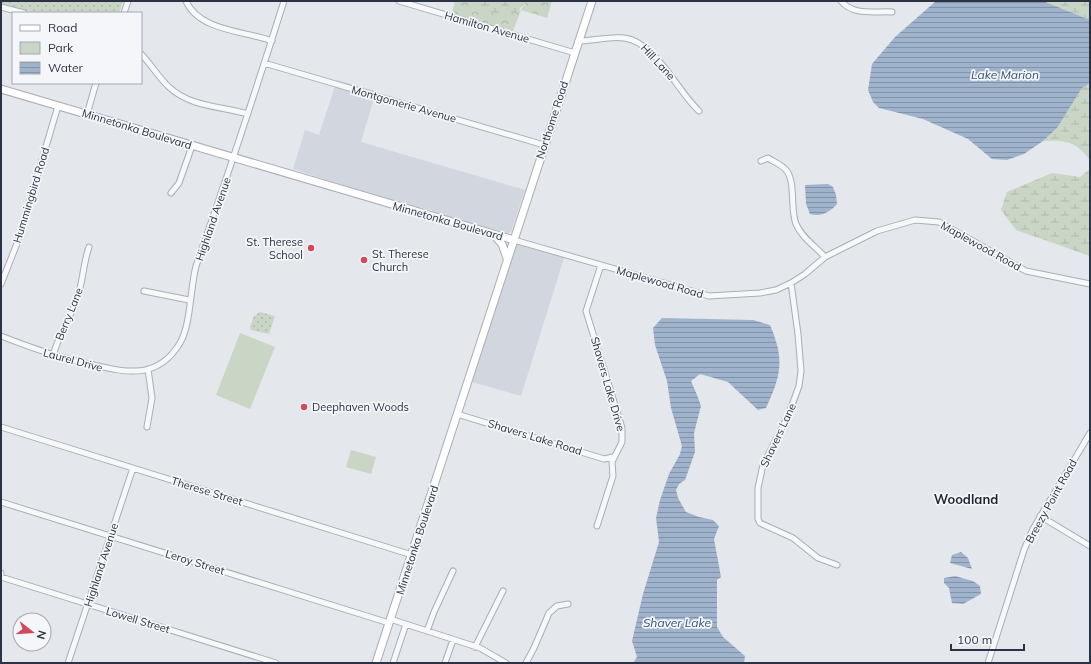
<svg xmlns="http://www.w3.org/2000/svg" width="1091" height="664" viewBox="0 0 1091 664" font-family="Mulish,sans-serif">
	<defs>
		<pattern id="forest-crowns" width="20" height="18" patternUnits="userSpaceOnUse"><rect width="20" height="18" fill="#c9d6c5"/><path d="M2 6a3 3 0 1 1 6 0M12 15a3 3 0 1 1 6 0" fill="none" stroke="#adb8ab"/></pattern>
		<pattern id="wetland-marsh" width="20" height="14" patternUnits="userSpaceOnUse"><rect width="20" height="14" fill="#c9d6c5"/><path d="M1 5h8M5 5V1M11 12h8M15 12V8" fill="none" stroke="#adb8ab"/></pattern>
		<pattern id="park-dots" width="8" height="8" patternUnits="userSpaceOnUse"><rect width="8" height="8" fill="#c9d6c5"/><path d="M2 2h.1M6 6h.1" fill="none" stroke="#adb8ab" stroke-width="1.8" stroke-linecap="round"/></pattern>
		<pattern id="water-rules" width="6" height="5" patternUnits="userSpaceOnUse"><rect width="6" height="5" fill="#9fb4cc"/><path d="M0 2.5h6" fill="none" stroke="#8293a7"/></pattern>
	</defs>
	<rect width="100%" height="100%" fill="#e4e7ec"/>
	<path fill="#d2d6de" d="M337 80 376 91 361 142 525 190 511 232 507 234 500 231 438 215 431 210 395 202 293 169 305 130 319 135Z
		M516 244H520L564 258 521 396 472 382Z"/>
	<path fill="#c9d6c5" d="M240 333 275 347 250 409 216 395Z
		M351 450 376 457 371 474 346 467Z"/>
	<path fill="url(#forest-crowns)" d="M455 1H476L521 10 526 1H552L547 18 521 10 513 31 452 13Z"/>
	<path fill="url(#wetland-marsh)" d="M476 1H526C512 23 492 17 476 1Z
		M1045 1H1090V20L1045 2Z
		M1090 83V160C1075 141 1066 140 1043 141L1057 128 1082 88Z
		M1090 169V256L1016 230 1001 210 1007 192 1052 173 1080 177Z"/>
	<path fill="url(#park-dots)" d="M1 1H123L119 13H35L1 3Z
		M260 312 275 316 269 334 251 330 250 327 254 316Z"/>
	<path fill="url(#water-rules)" d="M936 1H1043L1090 20V83L1082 88 1057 128 1043 141 1024 154 1007 160 992 159 968 139 923 119 879 108 873 102 868 90 872 64 895 37Z
		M828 184 833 187 836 195 837 204C829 213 821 217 810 214L806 204 805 185Z
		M662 318 753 320 770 325C785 360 781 375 766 408L758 410 728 382 700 374 691 381 697 395 701 406 694 433 695 452 685 480 679 484 676 490 678 498 686 512 699 517 713 520 719 526 714 539 721 577 717 580V627L723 637 745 656 744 663H633L637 657 632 641 643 594 659 542 656 518 660 500 669 474 680 454 682 446 671 408 667 381 655 345 653 328Z
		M961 552 968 558 972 569 950 563 952 555Z
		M955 576 973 581 980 586 981 594 963 604 952 603 949 588 944 583V578Z"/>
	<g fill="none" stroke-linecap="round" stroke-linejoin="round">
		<defs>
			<path id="street" d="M186 1C199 31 245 31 272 41
				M399 1 575 53
				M841 1C854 16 874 11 892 12
				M1 7 24 13
				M124 13 128 1
				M578 41C594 41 609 36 624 38 655 41 678 92 699 111
				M141 54C151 64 158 77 169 87 190 107 221 106 248 114
				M264 63 544 145
				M87 114 96 83
				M761 161 768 158C774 162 782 165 786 170 796 181 790 210 796 224 802 238 815 246 825 257
				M171 193 179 183 192 146
				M514 240 709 296 760 293 776 290 791 283 805 274 825 257 877 231 915 220 939 222 1026 271 1090 284
				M791 283 798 334 801 371 799 386 788 416 763 465 758 488V519L760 523 793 538 818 558 837 565
				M1 284 18 241 58 106
				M144 291 189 300
				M1 336C29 347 56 357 85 363 121 371 156 383 180 343 191 324 190 289 196 266 227 178 256 90 284 1
				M53 356C58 336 70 318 77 299 83 282 83 264 89 247
				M457 414 604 459 613 457
				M1 427 412 555
				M147 427 152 398 148 369
				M1 502 389 623
				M1040 516 1090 546
				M597 526 613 476 612 462 622 442V428L586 311 601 265
				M1 573V577L276 663
				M390 619 480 648 506 663
				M427 631 434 612 453 571
				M475 647 503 591
				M68 663 133 468
				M393 663 406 624
				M445 663 453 640
				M526 663 534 648 549 613 557 606 568 604
				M988 663 1024 550 1033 529 1090 433"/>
			<path id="secondary" d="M1 89 514 240
				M494 235 502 244 507 258
				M376 663 592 1"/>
		</defs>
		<use href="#street" stroke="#a9aeb7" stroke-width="7"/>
		<use href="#secondary" stroke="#a9aeb7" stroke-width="9"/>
		<use href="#street" stroke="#f7f8fa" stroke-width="5"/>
		<use href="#secondary" stroke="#fff" stroke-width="7"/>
	</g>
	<g fill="#d1495b" stroke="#f4f6f9" stroke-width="1.5">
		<circle cx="311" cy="248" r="4"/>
		<circle cx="364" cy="260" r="4"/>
		<circle cx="304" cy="407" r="4"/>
	</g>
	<g text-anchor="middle" stroke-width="3.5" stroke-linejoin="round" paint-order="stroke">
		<g font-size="11" fill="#2b3445" stroke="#f4f6f9">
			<text transform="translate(487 27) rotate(16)" y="4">Hamilton Avenue</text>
			<text transform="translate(658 62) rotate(47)" y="4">Hill Lane</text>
			<text transform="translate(404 104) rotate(16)" y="4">Montgomerie Avenue</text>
			<text transform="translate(552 120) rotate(-72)" y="4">Northome Road</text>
			<text transform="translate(137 129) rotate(17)" y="4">Minnetonka Boulevard</text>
			<text transform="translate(31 195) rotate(-73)" y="4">Hummingbird Road</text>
			<text transform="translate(213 219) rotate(-71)" y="4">Highland Avenue</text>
			<text transform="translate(448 221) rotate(16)" y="4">Minnetonka Boulevard</text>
			<text transform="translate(981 246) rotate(29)" y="4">Maplewood Road</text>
			<text transform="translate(660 282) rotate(16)" y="4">Maplewood Road</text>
			<text transform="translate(69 314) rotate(-68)" y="4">Berry Lane</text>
			<text transform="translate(73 360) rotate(15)" y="4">Laurel Drive</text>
			<text transform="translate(608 384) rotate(74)" y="4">Shavers Lake Drive</text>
			<text transform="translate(778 435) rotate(-65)" y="4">Shavers Lane</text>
			<text transform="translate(535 437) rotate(17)" y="4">Shavers Lake Road</text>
			<text transform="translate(207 491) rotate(17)" y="4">Therese Street</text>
			<text transform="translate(1051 501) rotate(-61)" y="4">Breezy Point Road</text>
			<text transform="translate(417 540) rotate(-72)" y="4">Minnetonka Boulevard</text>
			<text transform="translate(195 562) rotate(17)" y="4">Leroy Street</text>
			<text transform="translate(101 565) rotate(-72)" y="4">Highland Avenue</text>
			<text transform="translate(138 620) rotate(17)" y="4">Lowell Street</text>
		</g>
		<g font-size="11" fill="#2b3445" stroke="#f4f6f9" text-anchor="start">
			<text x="303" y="246" text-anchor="end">St. Therese<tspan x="303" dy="13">School</tspan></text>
			<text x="372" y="258">St. Therese<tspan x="372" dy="13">Church</tspan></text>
			<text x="312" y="411">Deephaven Woods</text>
		</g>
		<g font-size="12" font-style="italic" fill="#34527a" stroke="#f4f6f9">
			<text x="1005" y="79">Lake Marion</text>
			<text x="677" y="627">Shaver Lake</text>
		</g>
		<g font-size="13" font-weight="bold" fill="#1d2536" stroke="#f4f6f9">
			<text x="966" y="504">Woodland</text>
		</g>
	</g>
	<rect width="1091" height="664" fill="none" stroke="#2b3445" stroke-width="4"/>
	<rect x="12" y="12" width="130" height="72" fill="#f4f6f9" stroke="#a4a8b1"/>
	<rect x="20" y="25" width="20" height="6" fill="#ffffff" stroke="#a4a8b1"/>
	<text x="48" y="32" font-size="12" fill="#2b3445">Road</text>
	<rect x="20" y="42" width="20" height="12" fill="#c9d6c5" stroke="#a4a8b1"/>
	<text x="48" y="52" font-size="12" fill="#2b3445">Park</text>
	<rect x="20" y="62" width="20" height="12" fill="url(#water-rules)" stroke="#a4a8b1"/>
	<text x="48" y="72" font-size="12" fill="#2b3445">Water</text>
	<g transform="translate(32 632) rotate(107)"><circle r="19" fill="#f4f6f9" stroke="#a4a8b1"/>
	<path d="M0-3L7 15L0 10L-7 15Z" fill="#d1495b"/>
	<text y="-6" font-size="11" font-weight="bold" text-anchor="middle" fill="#2b3445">N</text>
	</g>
	<path d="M951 644v6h73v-6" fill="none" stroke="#2b3445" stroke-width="2"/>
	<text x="957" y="644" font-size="12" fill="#2b3445" stroke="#f4f6f9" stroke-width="3" paint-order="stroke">100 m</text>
</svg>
